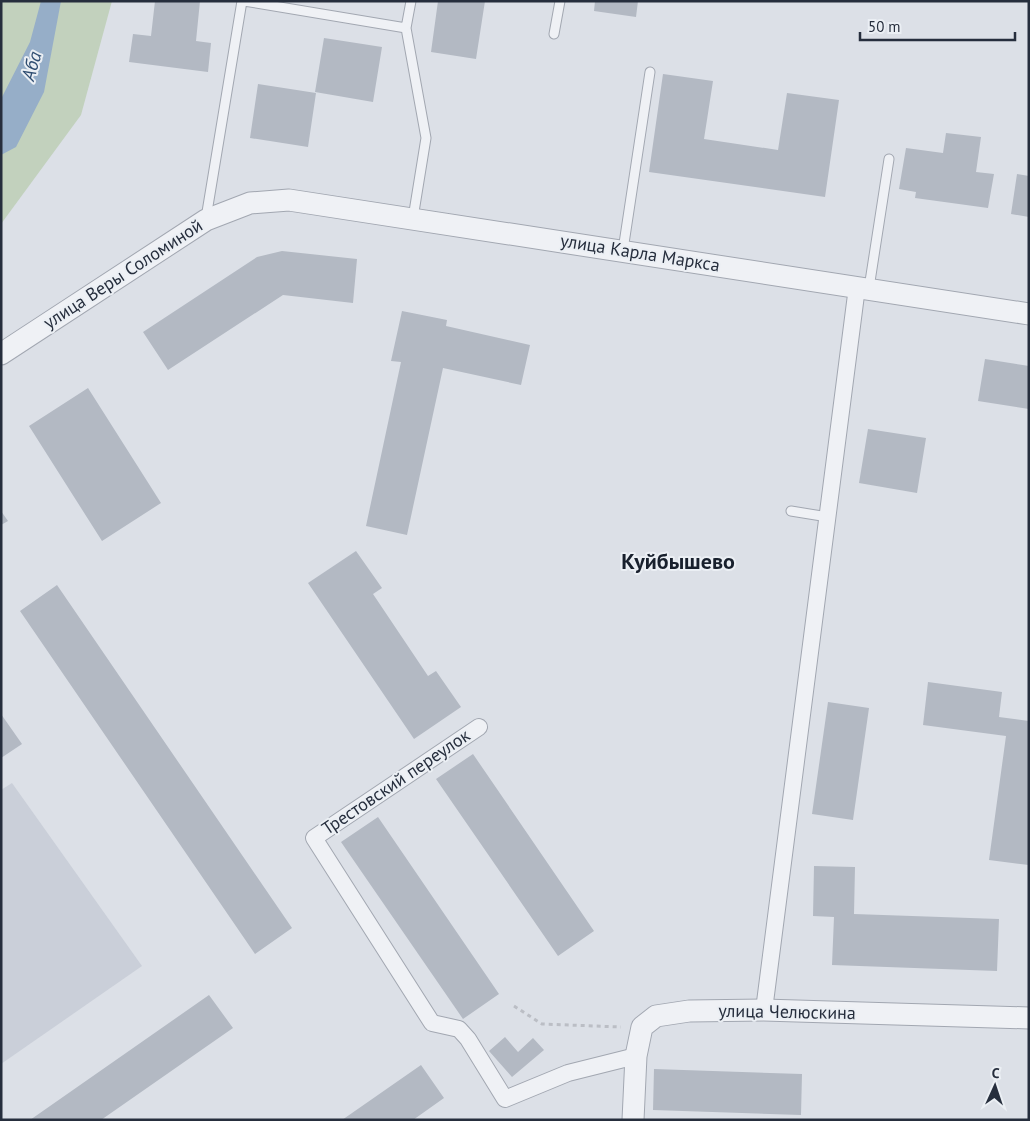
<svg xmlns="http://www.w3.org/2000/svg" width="1030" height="1121" viewBox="0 0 1030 1121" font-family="'PT Sans',sans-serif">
	<rect width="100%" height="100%" fill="#dce0e7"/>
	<path fill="#cacfd9" d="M12 783 142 966 1 1064V790Z"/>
	<path fill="#c2d1bd" d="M1 1H112L81 115 1 224Z"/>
	<path fill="#96aec8" d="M41 1H61L44 92 16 147 1 155V99L30 42Z"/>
	<path fill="#b3b9c3" d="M155 1H200L196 41 211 43 208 72 129 62 133 34 151 36Z
		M438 1H485L476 59 431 52Z
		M595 1H638L636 17 594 11Z
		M324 38 382 47 373 102 315 92Z
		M663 74 713 81 704 139 778 150 787 93 839 100 825 197 649 172Z
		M258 84 316 93 308 147 250 138Z
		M946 133 981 137 976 172 994 174 988 208 915 198 916 192 899 189 906 148 943 153Z
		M1017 174 1029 176V217L1011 214Z
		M282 251 357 259 353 303 283 295 168 370 143 332 257 257Z
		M402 311 447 320 446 326 530 345 521 385 443 368 407 535 366 526 401 362 391 361Z
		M985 359 1029 366V409L978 401Z
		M88 388 161 503 102 541 29 426Z
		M868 429 926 438 917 493 859 483Z
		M1 511 8 521 1 525Z
		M356 551 382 588 373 594 428 676 436 671 461 707 414 739 308 583Z
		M57 585 292 928 255 954 20 611Z
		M928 682 1002 692 999 717 1029 721V865L989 860 1006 736 923 725Z
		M828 702 869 708 853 820 812 814Z
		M1 714 22 744 1 758Z
		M473 754 594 931 558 956 436 779Z
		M378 817 499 994 463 1019 341 842Z
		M814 866 855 867 854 914 999 919 997 971 832 965 834 917 813 916Z
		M209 995 233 1028 101 1120H30Z
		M505 1037 518 1052 533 1038 544 1050 512 1077 489 1051Z
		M421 1065 444 1098 413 1120H342Z
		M654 1069 802 1074 801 1115 653 1110Z"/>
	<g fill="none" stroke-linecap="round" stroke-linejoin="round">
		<defs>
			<path id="service" d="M244 1 406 28
				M411 1 406 28 426 138 413 218
				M554 34 560 1
				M206 218 242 1
				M623 250 650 72
				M869 288 889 159
				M791 511 828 517"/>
			<path id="minor" d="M479 727 314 838 432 1023 459 1029 468 1039 505 1099 568 1073 636 1056
				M764 1010 857 287"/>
			<path id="tertiary" d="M1 354 206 220 250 203 289 200 1029 314
				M633 1120 636 1056 642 1027 656 1016 689 1011 764 1010 1029 1018"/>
		</defs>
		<use href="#service" stroke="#a2a7b1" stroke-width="11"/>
		<use href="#minor" stroke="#a2a7b1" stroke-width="18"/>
		<use href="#tertiary" stroke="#a2a7b1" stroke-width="23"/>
		<path stroke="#bbbec5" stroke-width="3" stroke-dasharray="4 4" stroke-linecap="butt" d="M514 1006 542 1024 621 1027"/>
		<use href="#service" stroke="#eff1f5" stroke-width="9"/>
		<use href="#minor" stroke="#eff1f5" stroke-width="16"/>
		<use href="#tertiary" stroke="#eff1f5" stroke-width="21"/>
	</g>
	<g text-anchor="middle" stroke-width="4" stroke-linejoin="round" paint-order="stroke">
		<g font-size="18" fill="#262e3d" stroke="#ebeff4">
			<text transform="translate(640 253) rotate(9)" y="6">улица Карла Маркса</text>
			<text transform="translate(123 274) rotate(-33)" y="6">улица Веры Соломиной</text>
			<text transform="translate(396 782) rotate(-34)" y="6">Трестовский переулок</text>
			<text transform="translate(787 1012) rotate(1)" y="6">улица Челюскина</text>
		</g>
		<g font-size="19" font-style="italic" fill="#2f4d71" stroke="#ebeff4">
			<text transform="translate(31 66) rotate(-74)" y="7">Аба</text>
		</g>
		<g font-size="22" font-weight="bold" fill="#18202d" stroke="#ebeff4">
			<text x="678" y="569">Куйбышево</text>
		</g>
	</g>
	<rect width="1030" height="1121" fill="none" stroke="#262e3d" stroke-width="5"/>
	<g transform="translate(995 1086) rotate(3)" stroke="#ebeff4" stroke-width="4" paint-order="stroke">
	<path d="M0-4L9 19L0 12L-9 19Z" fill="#262e3d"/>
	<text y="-8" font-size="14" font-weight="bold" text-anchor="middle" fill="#262e3d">С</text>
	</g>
	<path d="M860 32v8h155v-8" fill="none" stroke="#262e3d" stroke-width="2.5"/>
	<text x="868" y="32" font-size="15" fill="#262e3d" stroke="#ebeff4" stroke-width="4" paint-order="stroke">50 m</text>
</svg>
